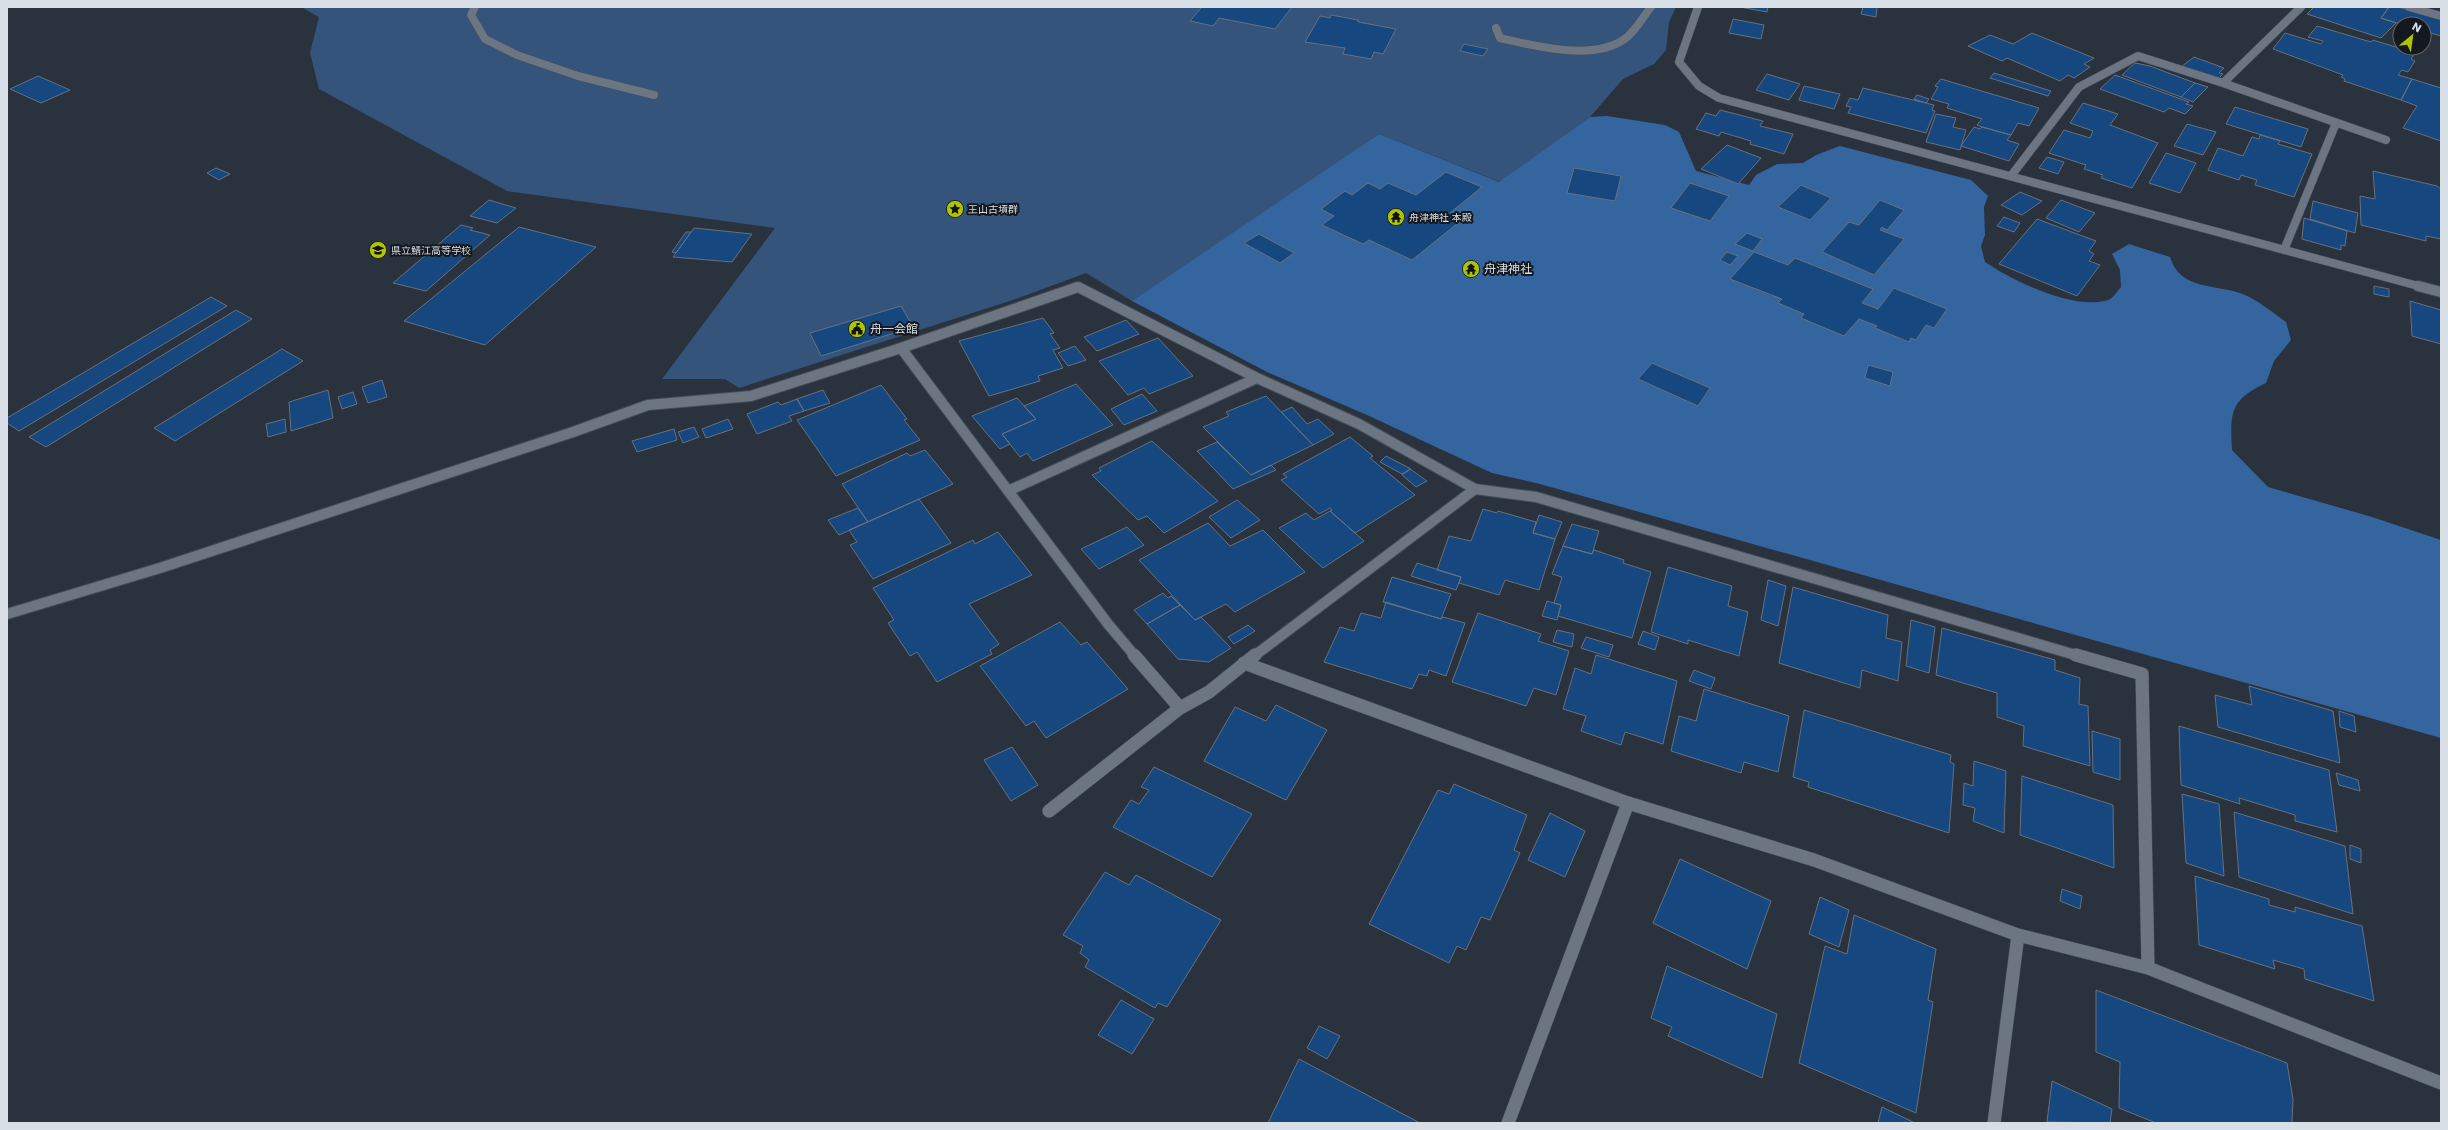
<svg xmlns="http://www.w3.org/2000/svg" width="2448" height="1130" viewBox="0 0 2448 1130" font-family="Poppins,'Noto Sans JP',sans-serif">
	<rect width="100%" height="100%" fill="#29323d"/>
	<path fill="#34547c" d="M301 7H1676L1669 22 1666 50 1654 64 1623 79 1590 117 1500 182 1379 134 1207 253 1132 301 1086 273 1013 300 739 388 725 379H662L775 228 507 191 319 89 310 53 319 17Z"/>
	<path fill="#35659f" d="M1607 116 1665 125 1679 132 1696 171 1749 185 1756 175 1777 164 1803 163 1816 155 1840 146 1971 180 1988 196 1984 207 1985 235 1981 246 1985 262C2013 281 2075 311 2108 300 2113 299 2117 291 2121 287L2120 270 2112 254 2129 244 2170 257C2181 292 2217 283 2245 295 2259 301 2273 313 2286 322L2291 340 2274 361 2266 383C2230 400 2230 412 2232 450L2268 487 2372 517 2441 540V738L1540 484 1492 473 1367 415 1267 372 1132 301 1379 134 1499 182 1590 117Z"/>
	<path fill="#16477e" stroke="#67717e" d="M1202 7H1292L1275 29 1219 18 1213 26 1190 21Z
		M1740 7H1768L1767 12Z
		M1863 7H1877L1876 17 1861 14Z
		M2314 7H2389L2381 18 2396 23 2381 38 2307 14Z
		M2389 7H2398L2441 19V36L2424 31V24H2400L2381 18Z
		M1331 15 1358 20V22L1396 29 1383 54 1374 52 1371 59 1343 54 1345 48 1305 42 1320 16 1330 18Z
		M1733 19 1764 25 1761 39 1729 33Z
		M2317 26 2371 42 2373 40 2415 53 2411 59 2415 61 2408 72 2402 70 2398 75 2412 79 2401 100 2344 81 2345 79 2341 77 2343 75 2273 49 2285 33 2321 44 2323 41 2308 37Z
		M2032 33 2094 58 2084 64 2090 67 2074 78 2068 75 2060 81 2007 58 2002 61 1968 46 1990 35 2013 44Z
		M1464 44 1488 49 1483 56 1460 51Z
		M2194 57 2224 68 2219 73 2223 74 2218 79 2181 67Z
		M2135 63 2150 66 2195 83 2181 97 2122 75Z
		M1994 73 2051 91 2048 96 1990 78Z
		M1767 74 1800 84 1789 100 1756 90Z
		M2115 75 2189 102 2186 104 2193 106 2185 114 2169 108 2164 112 2100 89Z
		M38 76 70 90 41 103 10 89Z
		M1941 79 2039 108 2029 126 2018 123 2011 135 1982 127 1977 125 1982 119 1947 108 1949 104 1931 99 1938 87 1935 86Z
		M2412 79 2441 88V141L2403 128 2417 106 2401 100Z
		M2195 83 2208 87 2193 102 2181 97Z
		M1804 86 1840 94 1834 109 1799 100Z
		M1863 88 1934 105 1932 110 1935 111 1926 133 1848 113 1851 107 1846 106 1850 98 1858 100Z
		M1917 95 1929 99 1926 103 1914 99Z
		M2083 103 2118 114 2110 125 2158 143 2132 188 2101 178 2103 175 2084 169 2086 165 2049 153 2064 130 2090 138 2093 131 2070 123Z
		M2235 107 2308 129 2301 147 2226 124Z
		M1720 110 1763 121 1760 126 1793 134 1784 154 1750 144 1751 141 1721 132 1719 136 1696 129 1706 113 1716 116Z
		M1936 114 1956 118 1953 127 1966 130 1960 150 1926 142Z
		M2187 124 2216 132 2203 155 2174 146Z
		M1974 127 1980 129 1982 127 2011 135 2007 140 2019 144 2009 161 1961 146Z
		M2260 135 2280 141 2278 144 2312 154 2294 197 2255 185 2257 180 2241 175 2239 180 2208 170 2218 148 2243 156 2252 137 2259 139Z
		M1727 145 1761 158 1738 184 1701 169Z
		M2166 153 2196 163 2180 193 2149 183Z
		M2047 157 2064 162 2058 174 2039 168Z
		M216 168 230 174 219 180 207 173Z
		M1574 168 1621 176 1615 201 1567 193Z
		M2373 171 2437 186 2441 189V239L2426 236V241L2361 225 2360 196 2375 199Z
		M1446 172 1482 187 1450 213 1463 219 1412 260 1369 240 1363 244 1322 225 1334 216 1321 209 1345 191 1352 195 1368 183 1380 189 1388 183 1416 195Z
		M1690 183 1729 196 1710 221 1671 208Z
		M1801 185 1831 198 1810 220 1778 207Z
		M2020 192 2042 201 2022 215 2001 205Z
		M489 200 516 208 497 223 470 216Z
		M1880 200 1904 210 1887 230 1882 227 1880 230 1904 239 1874 275 1822 252 1849 222 1859 225Z
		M2061 200 2095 213 2079 232 2046 218Z
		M2313 201 2358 213 2355 233 2310 219Z
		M2004 217 2020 223 2014 232 1997 226Z
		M2304 218 2347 231 2345 246 2341 245V250L2302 239Z
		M2037 219 2096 241 2089 251 2094 254 2089 261 2100 265 2077 296 1999 264Z
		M461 225 473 228 470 230 490 235 426 291 393 283Z
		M519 227 596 247 485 345 404 321Z
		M694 228 752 234 732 262 673 257Z
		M686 232H691L676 253 672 252Z
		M1747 233 1762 239 1753 251 1735 244Z
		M1259 234 1294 253 1280 263 1244 243Z
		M1727 252 1738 256 1730 265 1720 260Z
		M1754 252 1788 265 1795 258 1873 289 1862 303 1878 309 1894 288 1947 309 1934 328 1926 325 1916 340 1911 338 1909 342 1875 328 1877 326 1859 319 1844 336 1801 318 1804 314 1778 303 1782 299 1730 279Z
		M2374 286 2389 289V297L2374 294Z
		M211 297 227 306 19 431 7 423V418Z
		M2410 301 2441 310V344L2412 336Z
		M901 306 913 327 821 356 810 333Z
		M236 310 252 319 46 447 29 437Z
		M1043 318 1054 333 1050 334 1060 348 1053 350 1063 368 1038 376 1040 381 989 396 959 341Z
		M1126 320 1139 334 1097 351 1084 337Z
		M1158 338 1193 376 1149 394 1144 388 1128 395 1099 361Z
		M1075 346 1086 360 1068 366 1058 353Z
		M282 349 303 361 175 441 154 428Z
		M1652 363 1710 388 1698 406 1638 379Z
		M1868 365 1893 372 1890 386 1865 378Z
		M382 380 387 397 368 403 362 387Z
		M1076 384 1113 425 1033 461 1027 453 1020 457 1002 434 1036 419 1024 406Z
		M881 385 907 419 904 420 920 440 836 476 797 420Z
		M328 390 333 418 291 431 289 402Z
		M823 390 830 403 804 411 797 399Z
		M353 392 357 404 342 409 338 397Z
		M1142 394 1157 411 1124 425 1111 409Z
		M1266 396 1313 445 1251 475 1203 427 1229 416 1226 412Z
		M1017 398 1036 419 1002 434 1010 444 1000 449 972 416Z
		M797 399 804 411 789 416 792 421 757 434 747 414 778 402 781 405Z
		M1292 407 1307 424 1318 419 1334 434 1313 445 1281 412Z
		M285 419 286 432 268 437 266 424Z
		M728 419 733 429 706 438 702 429Z
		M694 427 699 437 683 443 678 432Z
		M674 429 677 440 637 452 632 441Z
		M1350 437 1373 456 1370 458 1415 495 1355 533 1330 511 1332 510 1330 508 1319 514 1281 480 1287 477 1283 474Z
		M1152 441 1218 501 1164 533 1147 516 1138 520 1092 475 1101 471 1099 468Z
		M1217 442 1251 475 1271 465 1276 470 1233 489 1197 451Z
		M925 450 953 484 868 522 842 484 907 453 910 456Z
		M1386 456 1411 469 1402 474 1380 462Z
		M1410 469 1427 481 1416 487 1402 475Z
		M919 499 951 543 873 579 850 545 857 542 849 530Z
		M1237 500 1260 520 1231 538 1209 517Z
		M858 508 868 522 839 535 828 520Z
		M1483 509 1497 513 1498 511 1536 522 1533 533 1555 539 1539 590 1505 580 1499 595 1459 583 1461 577 1437 570 1449 536 1471 541Z
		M1330 511 1364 541 1323 568 1279 528 1306 513 1314 520Z
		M1539 515 1562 522 1555 539 1533 533Z
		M1208 523 1230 546 1263 530 1305 572 1235 612 1226 604 1195 620 1139 560Z
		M1572 524 1599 531 1592 554 1563 546Z
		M1127 527 1144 545 1099 569 1081 549Z
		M998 532 1032 575 969 604 999 644 990 650 992 654 937 682 917 652 910 656 888 623 894 620 873 588 973 540 975 544Z
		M1563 546 1592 554 1594 550 1624 560 1623 563 1651 572 1632 638 1558 616 1561 605 1554 603 1562 577 1552 574Z
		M1417 563 1461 577 1456 590 1411 576Z
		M1668 567 1732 586 1728 606 1748 612 1739 656 1688 640V644L1651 632Z
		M1392 577 1451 594 1441 619 1383 602Z
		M1768 580 1786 586 1778 626 1761 620Z
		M1793 587 1888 615 1886 638 1902 642 1898 681 1862 670 1860 688 1779 663Z
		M1163 593 1168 598 1171 596 1180 605 1147 624 1134 610Z
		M1547 601 1561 605 1557 620 1542 616Z
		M1386 602 1441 619 1443 617 1465 623 1446 676 1429 670 1427 676 1419 674 1412 689 1324 662 1340 627 1354 631 1361 613 1381 618Z
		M1180 605 1195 620 1201 617 1231 648 1209 662 1178 659 1147 624Z
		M1478 613 1541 634 1538 641 1569 651 1556 695 1534 688 1526 706 1452 682Z
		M1911 620 1935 627 1929 673 1906 666Z
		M1060 622 1081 645 1087 642 1128 689 1046 738 1034 721 1026 726 980 666Z
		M1248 625 1255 631 1234 644 1228 637Z
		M1942 628 2055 660V670L2080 678 2079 704 2088 706 2090 766 2023 746 2024 726 1997 717V693L1936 675Z
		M1557 630 1574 634 1572 647 1553 642Z
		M1643 631 1659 637 1655 650 1638 644Z
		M1586 637 1613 645 1609 657 1581 648Z
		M1596 655 1677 681 1663 744 1625 732 1621 745 1581 731 1586 716 1563 709 1575 668 1591 674Z
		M1694 670 1715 678 1711 689 1689 681Z
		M2249 686 2333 711 2340 763 2218 727 2215 695 2252 705Z
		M1704 689 1789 716 1778 772 1744 762 1741 773 1671 751 1679 716 1696 721Z
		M1276 705 1327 730 1286 800 1204 761 1235 707 1266 721Z
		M1804 710 1951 755 1950 762 1954 764 1949 833 1808 787 1809 782 1793 777Z
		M2339 711 2354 716 2356 732 2340 727Z
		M2179 726 2329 770 2337 832 2295 821V815L2239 798 2240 804 2181 785Z
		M2092 731 2120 739V780L2093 772Z
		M1012 747 1038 785 1011 801 984 760Z
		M1974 761 2006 771 2004 833 1973 821 1975 808 1963 805 1964 783 1973 786Z
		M1154 767 1252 814 1212 877 1113 827 1131 800 1139 804 1149 790 1141 787Z
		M2336 773 2358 780 2360 791 2339 785Z
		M2022 776 2113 805 2114 868 2020 835Z
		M1454 784 1527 815 1514 850 1520 853 1490 920 1481 917 1466 950 1457 946 1449 963 1369 924 1438 790 1449 794Z
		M2182 794 2219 804 2224 876 2186 863Z
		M2234 812 2345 846 2353 914 2239 877Z
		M1550 813 1585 831 1565 877 1528 860Z
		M2350 845 2361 849V863L2350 859Z
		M1680 859 1771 901 1747 969 1653 923Z
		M1105 872 1129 885 1136 875 1221 920 1167 1007 1158 1003 1155 1008 1085 967 1089 960 1080 953 1083 946 1063 935Z
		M2195 876 2269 899V905L2295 912V907L2362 926 2374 1001 2305 979 2304 969 2273 960 2275 969 2199 945Z
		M2062 889 2082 896 2080 909 2060 901Z
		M1820 897 1849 910 1839 947 1809 934Z
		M1854 915 1936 949 1928 1000 1933 1002 1916 1113 1799 1063 1825 946 1847 954Z
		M1667 966 1777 1014 1762 1078 1668 1036 1672 1027 1651 1018Z
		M2096 990 2287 1063 2293 1099 2292 1123H2156L2119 1108 2120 1062 2096 1052Z
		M1121 1000 1154 1019 1132 1054 1098 1035Z
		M1319 1026 1340 1036 1327 1059 1307 1048Z
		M1299 1059 1420 1123H1268Z
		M2052 1081 2112 1109 2110 1123 2047 1122Z
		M1882 1107 1915 1123H1878Z"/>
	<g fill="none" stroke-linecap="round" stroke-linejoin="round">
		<defs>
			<path id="service" d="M475 7 471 15 485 39 517 55 578 76 654 95
				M1496 28 1500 38C1535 46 1595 62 1626 38 1636 30 1643 17 1651 7"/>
			<path id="minor-far2" d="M1698 7 1679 62 1699 86 1719 98 2422 287
				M2409 7 2441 16
				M2223 83 2386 140
				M2011 176 2079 87 2138 56 2223 83 2301 7
				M2284 250 2336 123"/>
			<path id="minor-far1" d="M2418 286 2441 292
				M1475 489 1536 497 2079 656
				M1008 491 1257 378
				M7 614 160 568 573 432 648 405 751 396 901 348
				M1135 656 1108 624 901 348 1078 287 1257 378 1359 424 1475 489
				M1254 656 1475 489"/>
			<path id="minor" d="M1134 655 1180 708 1209 692 1255 655
				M2076 655 2142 674 2148 968
				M1244 663 1628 803 1814 860 2018 935 2148 968 2441 1083
				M1049 811 1180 708
				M1508 1123 1628 803
				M1994 1123 2018 935"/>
		</defs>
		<use href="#service" stroke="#454d56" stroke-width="9"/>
		<use href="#minor-far2" stroke="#454d56" stroke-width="9"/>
		<use href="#minor-far1" stroke="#454d56" stroke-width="12"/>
		<use href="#minor" stroke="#454d56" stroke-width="14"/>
		<use href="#service" stroke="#6c7683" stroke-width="8"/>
		<use href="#minor-far2" stroke="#6c7683" stroke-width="8"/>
		<use href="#minor-far1" stroke="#6c7683" stroke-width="10"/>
		<use href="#minor" stroke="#6c7683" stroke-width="13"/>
	</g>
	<defs>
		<symbol id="sight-disc" viewBox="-11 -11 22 22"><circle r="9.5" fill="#b0c502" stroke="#15191f"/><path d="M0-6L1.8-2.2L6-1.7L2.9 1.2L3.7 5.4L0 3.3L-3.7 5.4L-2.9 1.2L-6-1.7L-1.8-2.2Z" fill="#111"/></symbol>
		<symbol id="temple-disc" viewBox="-11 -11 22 22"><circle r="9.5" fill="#b0c502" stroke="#15191f"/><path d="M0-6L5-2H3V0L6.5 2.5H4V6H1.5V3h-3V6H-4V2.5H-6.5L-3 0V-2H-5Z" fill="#111"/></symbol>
		<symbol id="school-disc" viewBox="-11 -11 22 22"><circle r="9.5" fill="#b0c502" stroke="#15191f"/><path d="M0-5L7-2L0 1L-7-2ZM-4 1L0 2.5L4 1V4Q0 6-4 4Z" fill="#111"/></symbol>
		<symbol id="civic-disc" viewBox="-11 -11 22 22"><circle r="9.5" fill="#b0c502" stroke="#15191f"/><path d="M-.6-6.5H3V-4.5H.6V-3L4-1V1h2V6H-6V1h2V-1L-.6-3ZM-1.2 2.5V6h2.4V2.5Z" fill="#111"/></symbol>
	</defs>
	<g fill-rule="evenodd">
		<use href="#sight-disc" x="945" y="199" width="20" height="20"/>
		<use href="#temple-disc" x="1386" y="207" width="20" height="20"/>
		<use href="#school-disc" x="368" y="240" width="20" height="20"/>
		<use href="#temple-disc" x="1461" y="259" width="20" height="20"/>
		<use href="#civic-disc" x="847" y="319" width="20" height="20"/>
	</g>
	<g text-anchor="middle" stroke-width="4" stroke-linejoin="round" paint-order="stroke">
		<g font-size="10" fill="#d8dee5" stroke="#15191f" text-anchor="start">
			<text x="968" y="213">王山古墳群</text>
			<text x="1409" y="221">舟津神社 本殿</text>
			<text x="391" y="254">県立鯖江高等学校</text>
		</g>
		<g font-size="12" fill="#d8dee5" stroke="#15191f" text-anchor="start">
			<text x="1484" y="273">舟津神社</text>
			<text x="870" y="333">舟一会館</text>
		</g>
	</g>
	<rect width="2448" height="1130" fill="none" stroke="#d8dee5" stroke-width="16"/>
	<g transform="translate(2412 36) rotate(29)"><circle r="19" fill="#15191f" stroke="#63686e"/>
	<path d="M0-3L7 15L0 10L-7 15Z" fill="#b0c502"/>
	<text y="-6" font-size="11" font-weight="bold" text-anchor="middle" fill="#d8dee5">N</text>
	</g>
</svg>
